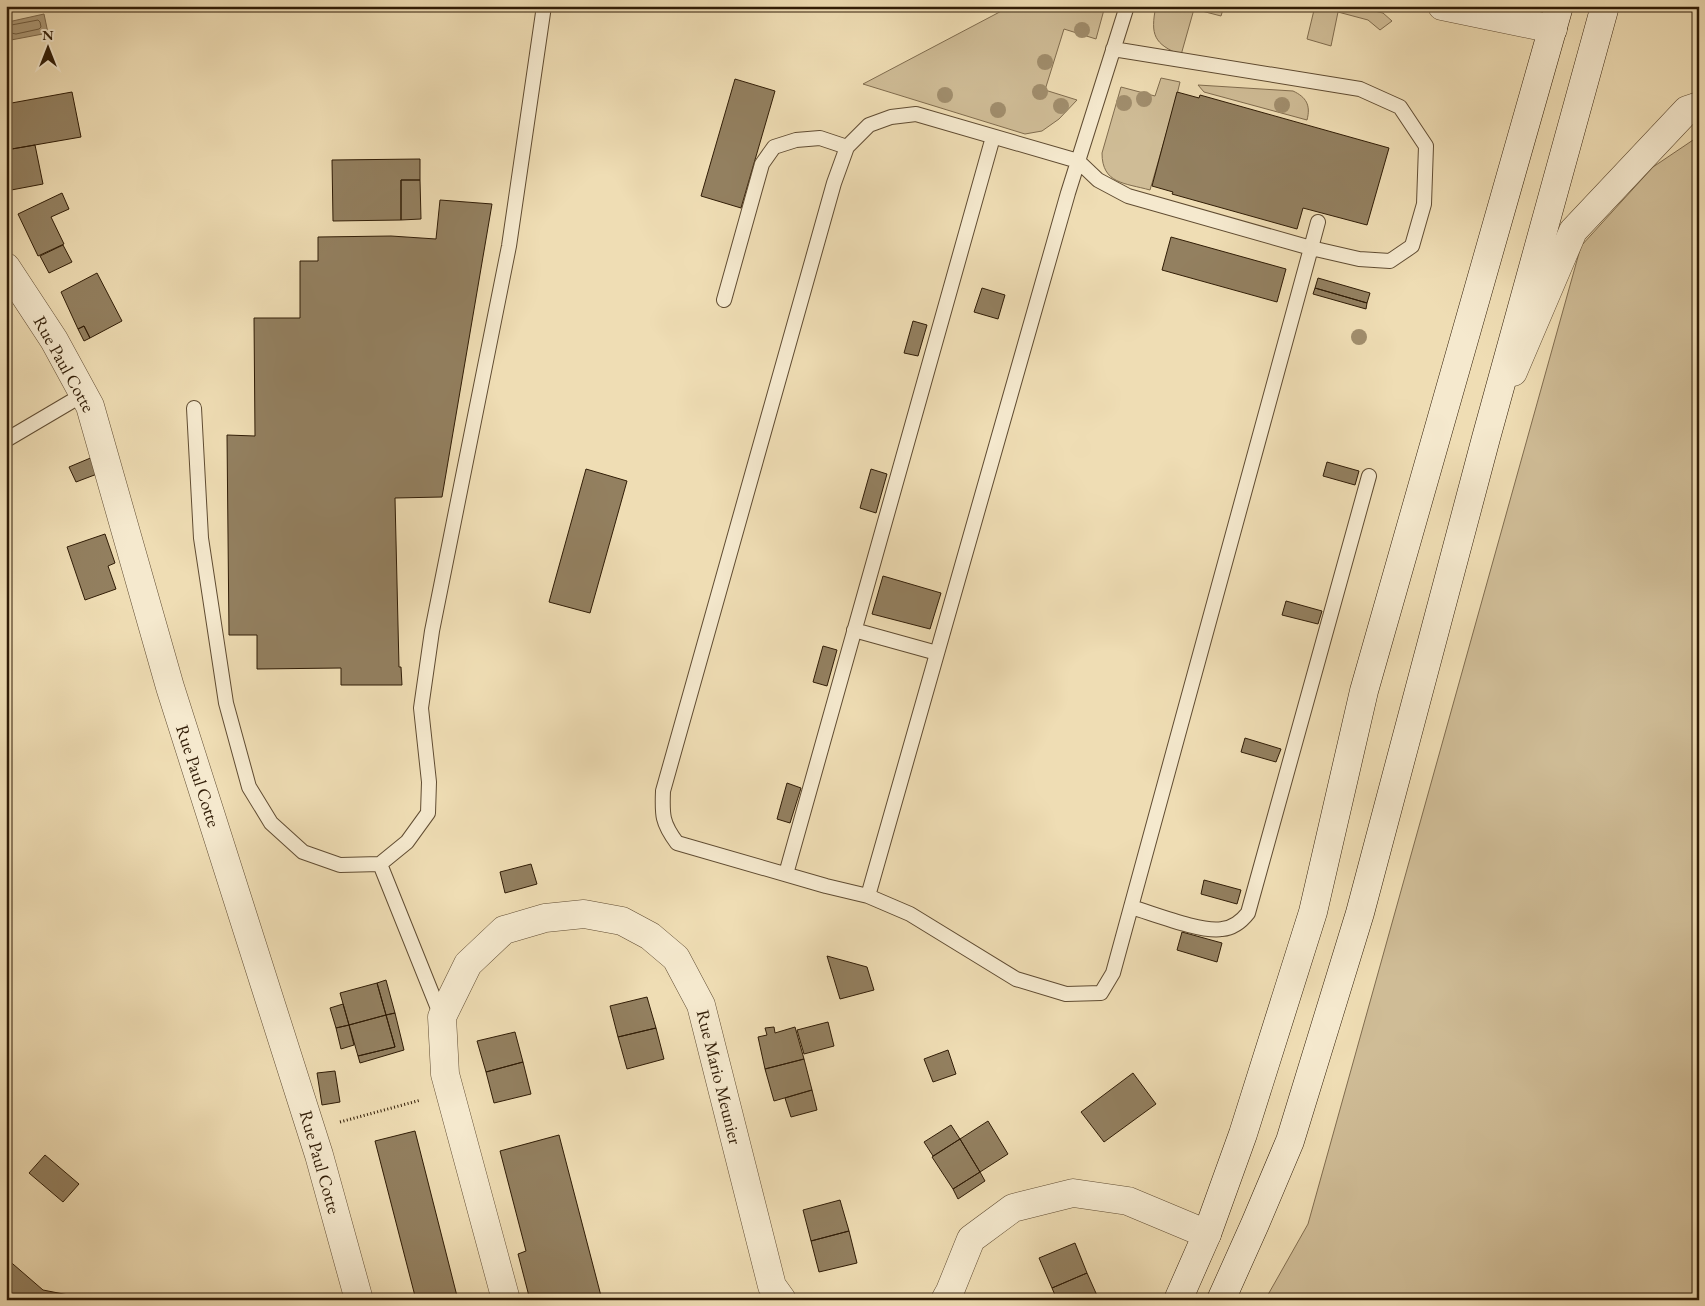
<svg xmlns="http://www.w3.org/2000/svg" width="1705" height="1306" viewBox="0 0 1705 1306" font-family="'EB Garamond',serif">
	<rect width="100%" height="100%" fill="#efddb4"/>
	<filter id="stains"><feTurbulence type="fractalNoise" baseFrequency=".004" numOctaves="4"/><feColorMatrix values="0 0 0 0 .2 0 0 0 0 .09 0 0 0 0 .02 0 0 0 .5 -.17"/></filter>
	<radialGradient id="worn" r=".72"><stop offset=".6" stop-color="#630" stop-opacity="0"/><stop offset="1" stop-color="#630" stop-opacity=".3"/></radialGradient>
	<path fill="#cfbc96" stroke="#806c4e" d="M1011 6H1105L1096 39 1064 29 1045 90 1077 100 1059 119 1042 131 1025 134 863 84Z
		M1156 6H1169L1176 9 1178 6H1224L1221 16 1194 9 1181 55C1154 44 1150 35 1156 6Z
		M1315 6H1352L1383 13 1392 21 1380 30 1368 20 1338 12 1331 46 1307 39Z
		M1161 78 1180 82 1174 107 1150 190C1125 183 1102 184 1102 153L1121 87 1155 96Z
		M1198 85 1293 91C1306 97 1311 105 1307 120L1204 92Z
		M1699 136V1300H1265L1308 1224 1581 246 1653 167Z"/>
	<path fill="#ae9b79" stroke="#7c684b" d="M44 14 48 33 11 40V37H6L8 22Z"/>
	<g fill="none" stroke-linecap="round" stroke-linejoin="round">
		<path stroke="#6f5c40" stroke-width="1" d="M6 26 38 20 40 22 41 27 39 29 16 34 6 32"/>
	</g>
	<path fill="#938060" stroke="#301c06" d="M735 79 775 91 741 208 701 196Z
		M72 92 81 137 6 150V104Z
		M1177 92 1199 98 1200 95 1389 148 1367 225 1303 208 1297 229 1172 194 1173 192 1152 186Z
		M35 145 43 184 6 191V150Z
		M420 159V180H401V220L333 221 332 160Z
		M401 180H420L421 219 401 220Z
		M62 193 69 209 51 217 64 244 38 256 18 214Z
		M440 200 492 204 442 497 395 498 399 667H401L402 685H341V668L257 669V635H229L227 435 255 436 254 318H300V261H318V237L391 236 436 239Z
		M1171 237 1286 269 1277 302 1162 270Z
		M63 245 72 262 49 273 40 256Z
		M97 273 122 321 90 338 84 326 78 329 61 292Z
		M1318 278 1370 293 1367 303 1315 288Z
		M982 288 1005 295 998 319 974 312Z
		M1315 288 1367 303 1366 309 1313 294Z
		M913 321 927 325 918 356 904 353Z
		M84 326 90 338 84 341 78 329Z
		M100 454 105 471 76 482 69 467Z
		M1327 462 1359 471 1355 485 1323 476Z
		M586 469 627 481 590 613 549 602Z
		M871 469 887 474 876 513 860 508Z
		M105 534 115 563 108 566 116 589 85 600 67 547Z
		M883 576 941 593 930 629 872 614Z
		M1286 601 1322 611 1318 624 1282 615Z
		M823 646 837 650 827 686 813 682Z
		M1245 738 1281 749 1276 762 1241 752Z
		M787 783 801 788 790 823 777 819Z
		M531 864 537 884 505 893 500 872Z
		M1204 880 1241 890 1237 904 1201 894Z
		M1182 932 1222 943 1217 962 1177 950Z
		M827 956 867 967 874 990 840 999Z
		M386 980 395 1013 386 1015 377 983Z
		M377 983 386 1015 349 1025 340 993Z
		M647 997 656 1028 618 1037 610 1006Z
		M343 1004 349 1025 336 1028 330 1008Z
		M395 1013 404 1050 360 1063 358 1056 395 1047 386 1015Z
		M386 1015 395 1047 358 1056 349 1025Z
		M828 1022 834 1046 804 1054 797 1030Z
		M349 1025 354 1045 341 1049 336 1028Z
		M774 1027 775 1033 795 1027 804 1059 765 1069 758 1037 767 1035 765 1028Z
		M656 1028 664 1059 627 1069 618 1037Z
		M515 1032 523 1062 486 1072 477 1041Z
		M948 1050 956 1074 933 1082 924 1059Z
		M804 1059 812 1090 774 1101 765 1069Z
		M523 1062 531 1094 494 1103 486 1072Z
		M335 1071 340 1102 322 1105 317 1073Z
		M1133 1073 1156 1104 1104 1142 1081 1112Z
		M812 1090 817 1110 791 1117 785 1098Z
		M988 1121 1008 1154 980 1172 960 1139Z
		M951 1125 960 1139 933 1156 924 1142Z
		M415 1131 458 1300H416L375 1141Z
		M559 1135 601 1296 586 1300H530L518 1254 526 1251 500 1151Z
		M960 1139 980 1172 953 1189 932 1157Z
		M45 1155 79 1184 63 1202 29 1173Z
		M980 1172 985 1181 958 1199 953 1189Z
		M840 1200 849 1231 811 1241 803 1210Z
		M849 1231 857 1263 819 1272 811 1241Z
		M1075 1243 1087 1273 1052 1288 1039 1258Z
		M6 1258 43 1290 94 1300H6Z
		M1087 1273 1099 1300H1057L1052 1288Z"/>
	<g fill="none" stroke-linecap="round" stroke-linejoin="round">
		<defs>
			<path id="service" d="M1113 49 1360 89 1400 107 1426 146 1424 204 1412 246 1390 261 1359 259 1311 248 1128 196 1098 180 1078 161 916 114 891 117 869 125 847 147 834 183 663 791C662 815 662 823 677 843L826 886 868 896 910 914 1016 979 1066 994 1101 993 1113 973 1311 248 1318 222
				M724 300 762 164 774 147 796 140 820 138 847 147
				M194 408 201 538 226 703 249 787 271 823 303 852 340 865 380 864 441 1016
				M6 440 84 394
				M854 630 937 653
				M380 864 407 842 428 813 429 782 421 708 432 631 509 246 544 6
				M786 874 993 137
				M868 896 1068 193 1127 6
				M1131 907C1152 913 1202 933 1222 929 1233 928 1241 922 1248 913L1369 476"/>
			<path id="minor" d="M1442 6 1553 29
				M6 267 54 340 90 406 170 687 319 1155 359 1300
				M506 1300 445 1074 442 1017 468 964 504 930 545 918 584 914 622 921 650 936 676 958 701 1005 772 1286 782 1300
				M945 1300 950 1291 971 1239 1013 1208 1073 1193 1128 1201 1207 1234"/>
			<path id="tertiary" d="M1513 372 1573 231 1687 110 1699 106"/>
			<path id="secondary" d="M1178 1300 1207 1234 1243 1134 1313 912 1364 691 1559 6
				M1221 1300 1255 1224 1290 1141 1360 913 1486 438 1605 6"/>
		</defs>
		<use href="#service" stroke="#604c32" stroke-width="16"/>
		<use href="#minor" stroke="#604c32" stroke-width="29"/>
		<use href="#tertiary" stroke="#604c32" stroke-width="29"/>
		<use href="#secondary" stroke="#301c06" stroke-width="29"/>
		<path stroke="#301c06" stroke-width="3" stroke-dasharray="1 2.5" stroke-linecap="butt" d="M340 1122 421 1100"/>
		<use href="#service" stroke="#f5e9ce" stroke-width="14"/>
		<use href="#minor" stroke="#f5e9ce" stroke-width="28"/>
		<use href="#tertiary" stroke="#f5e9ce" stroke-width="28"/>
		<use href="#secondary" stroke="#f5e9ce" stroke-width="28"/>
	</g>
	<g fill="#a08d6c">
		<circle cx="1082" cy="30" r="8"/>
		<circle cx="1045" cy="62" r="8"/>
		<circle cx="1040" cy="92" r="8"/>
		<circle cx="945" cy="95" r="8"/>
		<circle cx="1144" cy="99" r="8"/>
		<circle cx="1124" cy="103" r="8"/>
		<circle cx="1282" cy="105" r="8"/>
		<circle cx="1061" cy="106" r="8"/>
		<circle cx="998" cy="110" r="8"/>
		<circle cx="1359" cy="337" r="8"/>
	</g>
	<g text-anchor="middle" stroke-width="4" stroke-linejoin="round" paint-order="stroke">
		<g font-size="18" fill="#301c06" stroke="#f5e9ce">
			<text transform="translate(64 364) rotate(61)" y="6">Rue Paul Cotte</text>
			<text transform="translate(198 776) rotate(72)" y="6">Rue Paul Cotte</text>
			<text transform="translate(719 1077) rotate(76)" y="6">Rue Mario Meunier</text>
			<text transform="translate(320 1162) rotate(74)" y="6">Rue Paul Cotte</text>
		</g>
	</g>
	<rect width="1705" height="1306" fill="none" stroke="#efddb4" stroke-width="25"/>
	<rect x="8" y="8" width="1690" height="1291" fill="none" stroke="#301c06" stroke-width="2.5"/>
	<rect x="12" y="12" width="1680" height="1281" fill="none" stroke="#301c06"/>
	<g transform="translate(48 48)" stroke="#f5e9ce" stroke-width="4" paint-order="stroke">
	<path d="M0-4L9 19L0 12L-9 19Z" fill="#301c06"/>
	<text y="-8" font-size="14" font-weight="bold" text-anchor="middle" fill="#301c06">N</text>
	</g>
	<rect width="100%" height="100%" filter="url(#stains)"/>
	<rect width="100%" height="100%" fill="url(#worn)"/>
</svg>
